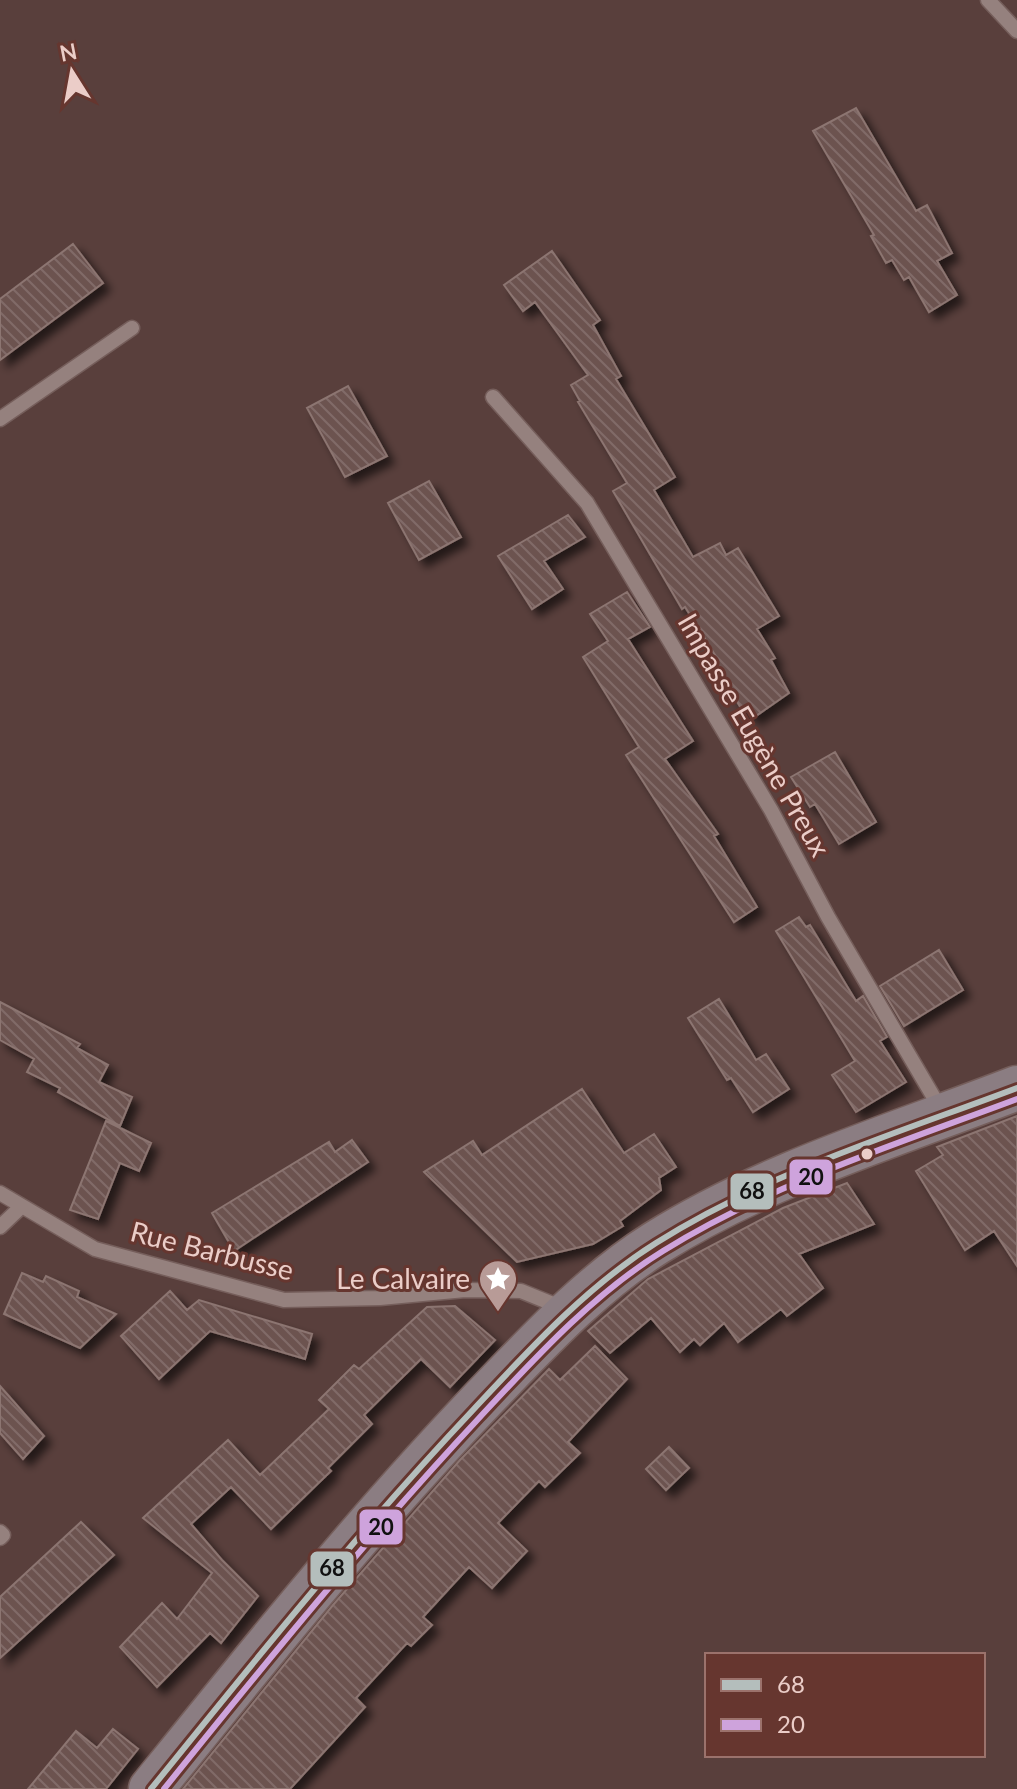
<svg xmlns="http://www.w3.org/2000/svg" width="1017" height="1789" viewBox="0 0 1017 1789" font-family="Lato,sans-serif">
	<defs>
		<pattern id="building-back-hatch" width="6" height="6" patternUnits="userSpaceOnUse" patternTransform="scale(2)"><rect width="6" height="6" fill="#6c5350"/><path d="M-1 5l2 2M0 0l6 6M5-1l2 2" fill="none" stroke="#816b68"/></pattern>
		<filter id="shadow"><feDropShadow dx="7" dy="7" stdDeviation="4" flood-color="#0009"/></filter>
	</defs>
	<rect width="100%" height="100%" fill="#593f3c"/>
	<path fill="url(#building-back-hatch)" stroke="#8c7571" stroke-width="2" filter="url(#shadow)" d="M856 108 916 211 927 205 952 253 937 261 957 295 929 312 909 277 904 280 892 260 886 263 871 236 874 235 813 131Z
		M73 244 103 283 0 360V299Z
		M552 251 600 320 593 325 621 376 616 379 675 477 654 490 693 557 720 543 726 555 738 548 779 616 757 629 775 658 771 660 789 693 753 718 748 710 743 712 742 710 711 658 715 655 685 607 682 609 613 491 627 483 578 402 580 401 571 385 588 375 535 302 523 311 504 285Z
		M348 386 387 456 345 477 307 408Z
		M429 481 461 537 419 560 388 503Z
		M568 515 585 537 544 561 563 589 532 609 498 556Z
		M627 592 650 627 628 639 693 741 665 759 718 834 714 836 757 907 734 922 626 755 639 747 583 657 608 641 590 614Z
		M835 752 876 822 839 844 815 804 810 807 791 777Z
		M799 917 806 927 810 925 856 1001 863 996 887 1037 880 1041 906 1082 856 1112 832 1075 855 1061 776 931Z
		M939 950 963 990 904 1026 880 986Z
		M719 999 756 1060 766 1054 789 1089 753 1112 731 1078 727 1080 688 1018Z
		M0 1002 80 1044 77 1048 108 1065 99 1082 132 1097 120 1126 58 1092 60 1088 27 1072 34 1059 0 1040Z
		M582 1089 624 1153 654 1134 676 1167 659 1178 661 1190 620 1221 623 1226 593 1244 517 1262 424 1172 473 1141 482 1155Z
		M1017 1116V1266L994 1231 965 1250 916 1171 943 1155 937 1147Z
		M106 1121 151 1143 139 1171 120 1163 98 1219 70 1210Z
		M352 1140 368 1162 234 1251 212 1213 329 1142 335 1152Z
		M847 1183 874 1224 799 1254 823 1288 787 1316 781 1309 738 1342 724 1323 700 1345 694 1339 680 1352 651 1318 610 1353 588 1331 648 1279 783 1208Z
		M22 1273 43 1282 46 1276 79 1291 77 1297 116 1314 80 1348 4 1314Z
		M170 1291 187 1310 199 1300 312 1334 305 1359 210 1331 159 1379 121 1336Z
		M455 1306 495 1340 450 1387 421 1359 364 1415 372 1424 328 1468 331 1471 271 1529 231 1487 191 1524 222 1560 258 1596 221 1643 210 1633 157 1687 120 1647 162 1603 177 1619 212 1573 143 1518 228 1440 260 1475 329 1409 319 1400 354 1365 359 1369 427 1307Z
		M595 1346 627 1379 568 1442 580 1453 545 1487 539 1481 498 1523 527 1551 492 1588 469 1567 423 1617 432 1625 411 1646 407 1643 356 1698 365 1707 290 1789H183L333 1605 460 1460 549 1369 560 1380Z
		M0 1386 44 1436 23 1459 0 1433Z
		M669 1447 689 1468 666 1490 646 1469Z
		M81 1522 114 1555 0 1658V1597Z
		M113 1729 138 1749 106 1789H28L76 1731 97 1748Z"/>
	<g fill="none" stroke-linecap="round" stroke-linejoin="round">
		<defs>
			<path id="minor" d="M988 0 1017 31
				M493 397 587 503 771 810 828 917 943 1113
				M0 419 132 328
				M0 1193 95 1249 284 1300 380 1298 465 1290 521 1291 553 1304 564 1312
				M0 1227 22 1206
				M0 1532 3 1535 0 1538"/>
			<path id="major" d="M151 1789C259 1655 366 1521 485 1397 538 1342 591 1284 656 1243 766 1174 896 1135 1017 1088"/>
		</defs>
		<use href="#minor" stroke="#755e5b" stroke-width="17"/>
		<use href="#major" stroke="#755e5b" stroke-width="47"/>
		<use href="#minor" stroke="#95817e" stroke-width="14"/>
		<use href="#major" stroke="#8b7d82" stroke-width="44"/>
		<defs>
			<path id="bus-1" d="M151 1789C255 1660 359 1531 473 1410 529 1350 586 1287 656 1243 767 1173 895 1134 1017 1088"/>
			<path id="bus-2" d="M164 1789C266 1662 369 1536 480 1417 536 1357 593 1294 663 1251 773 1183 897 1144 1017 1099"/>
		</defs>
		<use href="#bus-1" stroke="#66362f" stroke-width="12"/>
		<use href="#bus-2" stroke="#66362f" stroke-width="12"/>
		<use href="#bus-1" stroke="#b4bebc" stroke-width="6"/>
		<use href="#bus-2" stroke="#cea3dc" stroke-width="6"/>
	</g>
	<defs>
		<symbol id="sight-pin" viewBox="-11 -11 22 30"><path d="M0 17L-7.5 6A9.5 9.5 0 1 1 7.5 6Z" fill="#b89b97" stroke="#66362f"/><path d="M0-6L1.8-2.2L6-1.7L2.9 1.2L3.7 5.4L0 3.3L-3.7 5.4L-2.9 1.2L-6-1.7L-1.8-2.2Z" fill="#fff"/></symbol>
	</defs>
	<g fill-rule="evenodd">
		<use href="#sight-pin" x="476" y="1257" width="44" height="60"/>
	</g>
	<circle fill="#ebcdc8" stroke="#66362f" stroke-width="3" cx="867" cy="1154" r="7"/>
	<g text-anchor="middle" stroke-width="6" stroke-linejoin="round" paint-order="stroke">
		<g font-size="28" fill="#ebcdc8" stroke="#66362f">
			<text transform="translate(754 735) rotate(60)" y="10">Impasse Eugène Preux</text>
			<text transform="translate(212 1251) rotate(14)" y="10">Rue Barbusse</text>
		</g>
		<g font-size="28" fill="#ebcdc8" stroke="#66362f" text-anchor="end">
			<text x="470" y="1289">Le Calvaire</text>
		</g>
	</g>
	<g stroke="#66362f" stroke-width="3">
		<rect x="788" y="1158" width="46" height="38" rx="8" fill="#cea3dc"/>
		<rect x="729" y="1172" width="46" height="39" rx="8" fill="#b4bebc"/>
		<rect x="358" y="1508" width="46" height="38" rx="8" fill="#cea3dc"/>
		<rect x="309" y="1550" width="46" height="38" rx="8" fill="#b4bebc"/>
	</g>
	<g font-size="22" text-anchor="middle" font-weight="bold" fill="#111">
		<text x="811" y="1185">20</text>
		<text x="752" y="1199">68</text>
		<text x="381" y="1535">20</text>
		<text x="332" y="1576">68</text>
	</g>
	<rect x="705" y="1653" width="280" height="104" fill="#66362f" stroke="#9b726c" stroke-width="2"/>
	<rect x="721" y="1679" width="40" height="12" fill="#b4bebc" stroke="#9b726c" stroke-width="2"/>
	<text x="777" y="1693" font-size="24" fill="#ebcdc8">68</text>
	<rect x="721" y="1719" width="40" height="12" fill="#cea3dc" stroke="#9b726c" stroke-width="2"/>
	<text x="777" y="1733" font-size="24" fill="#ebcdc8">20</text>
	<g transform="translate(72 72) rotate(349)" stroke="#66362f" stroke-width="6" paint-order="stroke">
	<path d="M0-6L14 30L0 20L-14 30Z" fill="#ebcdc8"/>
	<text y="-12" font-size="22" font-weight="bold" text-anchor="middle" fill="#ebcdc8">N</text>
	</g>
</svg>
